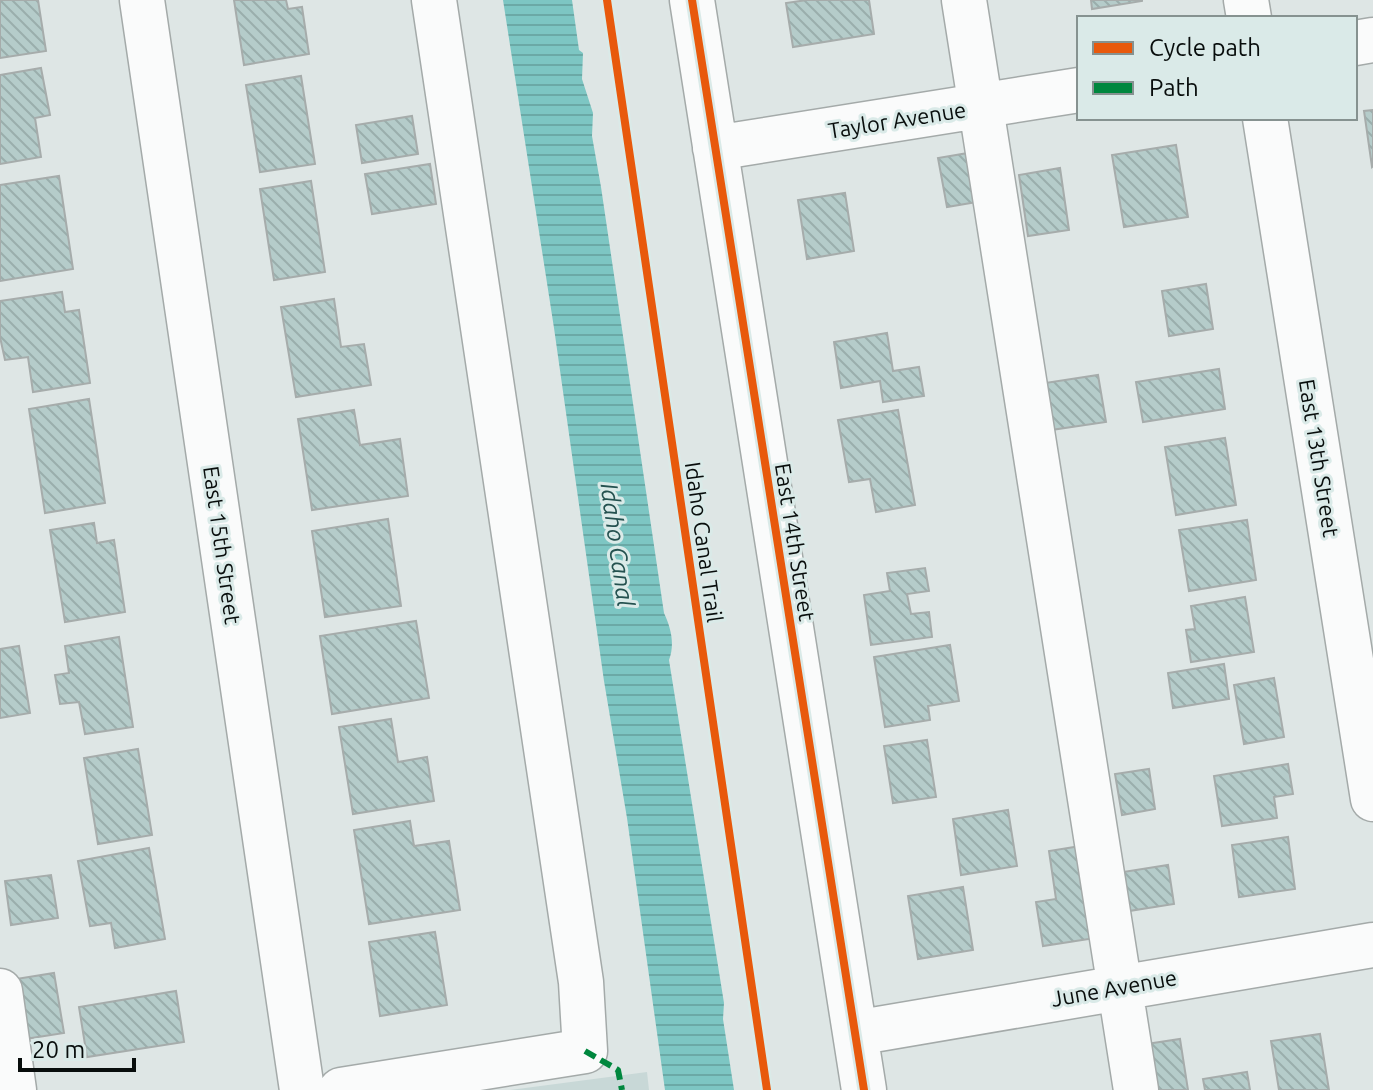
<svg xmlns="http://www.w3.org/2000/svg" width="1373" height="1090" viewBox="0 0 1373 1090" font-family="Ubuntu,sans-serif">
	<defs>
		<pattern id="water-rules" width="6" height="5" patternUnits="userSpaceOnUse" patternTransform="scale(2)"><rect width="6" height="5" fill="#7dc6c3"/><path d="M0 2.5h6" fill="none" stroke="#6ba9a6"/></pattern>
		<pattern id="building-back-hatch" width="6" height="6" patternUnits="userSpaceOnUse" patternTransform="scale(2)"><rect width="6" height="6" fill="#b5ccca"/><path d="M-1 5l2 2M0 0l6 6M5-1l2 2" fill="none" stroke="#9aaeac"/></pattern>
	</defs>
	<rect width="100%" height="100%" fill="#dee6e5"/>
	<path fill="#c8d8d7" d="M647 1072 649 1090H510Z"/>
	<path fill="url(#water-rules)" d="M503 0H572L579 50 583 53 582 79 593 113 592 136 601 187 664 613C671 628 675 644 669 660L724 1003 723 1019 734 1090H665L627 818 604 681 554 328Z"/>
	<path fill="url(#building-back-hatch)" stroke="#a6acab" stroke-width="2" d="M0 0H38L46 51 0 58Z
		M234 0H286L288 9 302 7 309 54 244 65Z
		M807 0H869L874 34 793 47 786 3Z
		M1091 0H1142V1L1092 9Z
		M41 68 50 115 35 118 41 157 0 164V75Z
		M301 76 315 164 260 172 246 85Z
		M1373 110V166L1372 167 1364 111Z
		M412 116 418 154 362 163 356 125Z
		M1176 145 1188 217 1124 227 1112 155Z
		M974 152 983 201 947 207 938 158Z
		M430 164 436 204 372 214 365 174Z
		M1060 168 1069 230 1028 236 1019 175Z
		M59 176 73 269 0 281V185Z
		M311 181 325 272 274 280 260 189Z
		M845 193 854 251 807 259 798 200Z
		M1206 284 1213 329 1169 336 1162 291Z
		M62 292 65 312 79 310 90 383 33 392 28 357 5 360 0 337V301Z
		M334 299 341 347 364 344 371 385 296 397 281 307Z
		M887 333 893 371 919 367 924 396 883 402 880 381 841 388 834 342Z
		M1219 369 1225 409 1143 422 1136 382Z
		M1098 375 1106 422 1051 430 1045 383Z
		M89 399 105 503 45 513 29 409Z
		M354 410 360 445 400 439 408 496 312 510 298 419Z
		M898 410 915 505 876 512 870 479 849 482 838 420Z
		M1225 438 1236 505 1176 515 1165 447Z
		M388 519 401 606 325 617 312 531Z
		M1247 520 1256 580 1189 591 1179 530Z
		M94 523 97 543 114 540 125 612 65 622 50 530Z
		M925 568 929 591 907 594 911 614 929 612 932 637 871 645 864 595 890 591 887 573Z
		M1245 597 1254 652 1191 662 1186 630 1195 629 1191 606Z
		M416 621 429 698 332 714 320 636Z
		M119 637 133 727 85 734 79 702 60 704 55 675 69 673 65 646Z
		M950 645 959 701 928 706 930 720 885 727 874 657Z
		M19 646 30 713 0 718V649Z
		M1224 664 1229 699 1173 708 1168 673Z
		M1274 678 1284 737 1244 744 1234 685Z
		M391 719 398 762 427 757 434 801 353 814 339 727Z
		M927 740 936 797 893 803 884 746Z
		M138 749 152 835 98 844 84 758Z
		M1288 764 1293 794 1274 797 1277 818 1222 826 1214 776Z
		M1149 769 1155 809 1122 815 1115 774Z
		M1008 810 1017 866 961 875 953 819Z
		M410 821 414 846 449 841 460 910 369 924 354 830Z
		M1288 837 1295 889 1239 897 1232 845Z
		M1087 845 1102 937 1043 946 1036 902 1056 899 1049 851Z
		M149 848 165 939 115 948 111 923 90 926 78 861Z
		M1168 865 1174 904 1129 911 1123 872Z
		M51 875 58 918 11 925 5 881Z
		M963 887 973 950 918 959 908 896Z
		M435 932 447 1005 380 1016 369 942Z
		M54 973 64 1033 25 1039 16 979Z
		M176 991 184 1042 87 1057 79 1007Z
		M1320 1034 1329 1090H1279L1271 1041Z
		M1180 1039 1188 1090H1153L1146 1044Z
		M1247 1072 1250 1090H1205L1203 1079Z"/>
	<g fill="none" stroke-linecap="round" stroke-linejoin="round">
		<defs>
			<path id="minor" d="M142 0 302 1090
				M692 0 864 1090
				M964 0 1136 1090
				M1246 0 1249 18
				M1355 43 1373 40
				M1265 118 1373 799
				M715 148 1079 90
				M0 991 14 1090
				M855 1033 1373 945
				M341 1090 585 1051 581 982 434 0"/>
		</defs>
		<use href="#minor" stroke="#a4aaa9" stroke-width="47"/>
		<use href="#minor" stroke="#fafbfb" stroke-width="44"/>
		<path stroke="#00873e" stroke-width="6" stroke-dasharray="12 6" stroke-linecap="butt" d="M585 1051 618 1070 622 1090"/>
		<defs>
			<path id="cycleway" d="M607 0 767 1090
				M692 0 864 1090"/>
		</defs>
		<use href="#cycleway" stroke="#daeae8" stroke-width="13"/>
		<use href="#cycleway" stroke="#e8590c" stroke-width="8"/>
	</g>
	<g text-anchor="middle" stroke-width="6" stroke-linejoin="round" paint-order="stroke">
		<g font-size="22" fill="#080d0c" stroke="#daeae8">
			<text transform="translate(897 120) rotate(-9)" y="8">Taylor Avenue</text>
			<text transform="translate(1319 458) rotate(81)" y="8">East 13th Street</text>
			<text transform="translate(704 542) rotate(82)" y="8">Idaho Canal Trail</text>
			<text transform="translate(795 542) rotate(81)" y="8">East 14th Street</text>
			<text transform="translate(222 545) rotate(82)" y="8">East 15th Street</text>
			<text transform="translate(1114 988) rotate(-10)" y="8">June Avenue</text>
		</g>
		<g font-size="24" font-style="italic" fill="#24514f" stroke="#daeae8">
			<text transform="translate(617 545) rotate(82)" y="8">Idaho Canal</text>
		</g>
	</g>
	<rect x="1077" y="16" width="280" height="104" fill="#daeae8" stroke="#869290" stroke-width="2"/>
	<rect x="1093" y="42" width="40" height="12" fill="#e8590c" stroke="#869290" stroke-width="2"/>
	<text x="1149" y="56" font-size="24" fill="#080d0c">Cycle path</text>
	<rect x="1093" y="82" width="40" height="12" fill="#00873e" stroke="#869290" stroke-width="2"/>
	<text x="1149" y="96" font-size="24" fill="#080d0c">Path</text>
	<path d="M20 1058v12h114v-12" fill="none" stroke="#080d0c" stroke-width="4"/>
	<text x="32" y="1058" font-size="24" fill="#080d0c" stroke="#daeae8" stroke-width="6" paint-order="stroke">20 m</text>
</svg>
